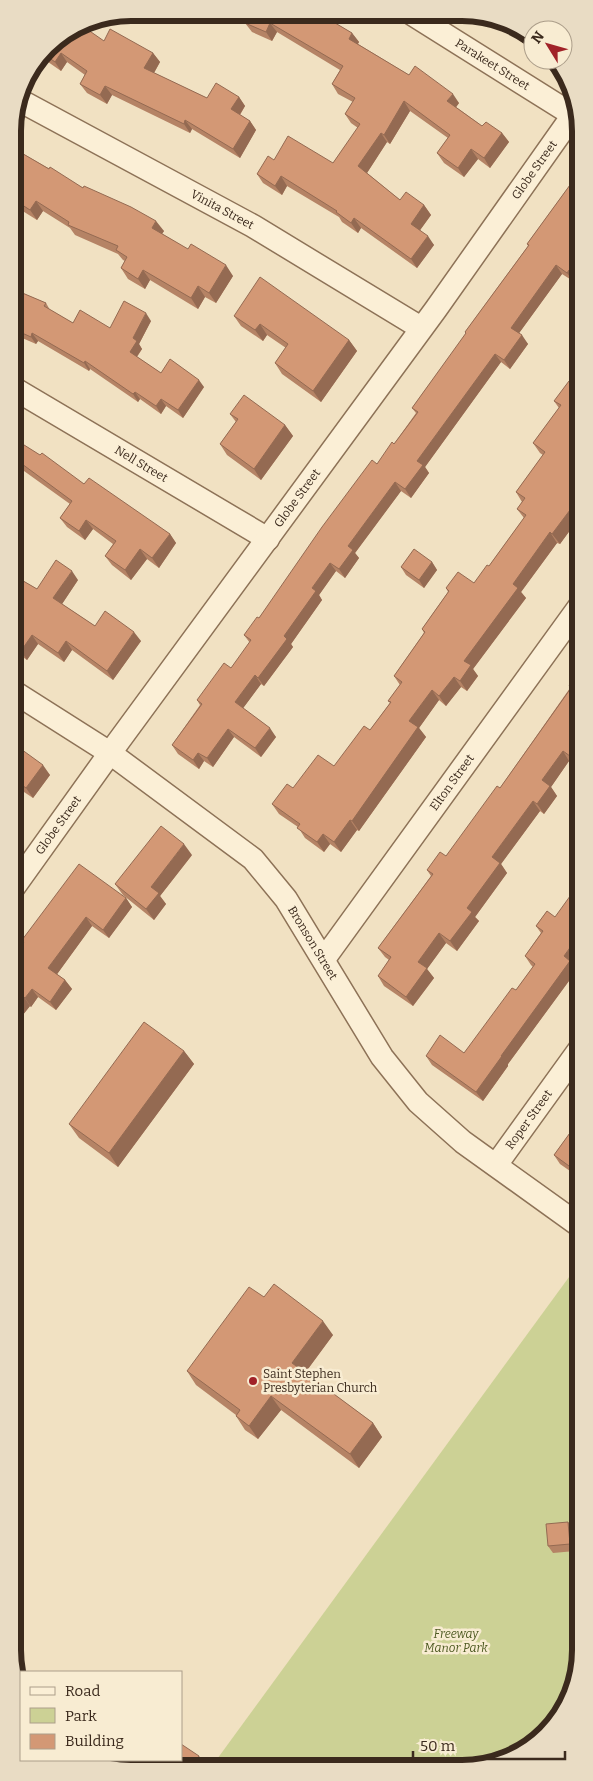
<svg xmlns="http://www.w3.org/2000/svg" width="593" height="1781" viewBox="0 0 593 1781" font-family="Bitter,serif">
	<rect width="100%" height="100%" fill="#f1e1c2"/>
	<path fill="#ccd195" d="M580 1262V1657L572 1695 551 1728 521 1752 485 1766H212Z"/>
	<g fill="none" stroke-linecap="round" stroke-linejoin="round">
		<defs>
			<g id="street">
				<path id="s1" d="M412 14 573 115"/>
				<path id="s2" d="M19 100 253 226 421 328"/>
				<path id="s3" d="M13 388 268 539"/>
				<path id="s4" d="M14 692 110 753 253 859 286 899 382 1057 418 1102 463 1142 580 1226"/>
				<path id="s5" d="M14 887 110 753 436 309 578 108"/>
				<path id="s6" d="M324 959 579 607"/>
				<path id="s7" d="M496 1165 579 1050"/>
			</g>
		</defs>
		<use href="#street" stroke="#8d7257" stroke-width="25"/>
		<use href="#street" stroke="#fbefd6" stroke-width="22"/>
	</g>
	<path fill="#b58365" d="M238 13 331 14 328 19 352 33 359 42 358 44 409 75 459 103 456 107 482 126 502 133 509 142 490 168 478 159 464 177 444 163 437 153 448 138 410 111 390 144 387 142 367 173 400 200 424 205 431 215 420 230 434 245 417 268 361 228 358 233 342 222 339 217 287 186 282 195 263 183 257 174 274 160 333 163 358 128 351 123 345 114 353 102 338 94 332 84 340 70 277 32 272 41 252 32 245 23 247 17Z
		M507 26 533 40V42L529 47 513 36Z
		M104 41 153 53 160 62 154 73 207 98 239 97 245 106 240 115 250 121 256 130 240 158 192 129 190 133 112 95 107 104 87 93 80 84 85 75 67 62 61 71 41 57 53 42Z
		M13 148 83 188 164 231 162 234 233 276 216 303 205 297 198 309 150 280 145 289 128 279 121 268 125 261 123 260 118 254 75 235 70 228 43 211 37 220 13 205Z
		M578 174V281L575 279 573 281 562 274 519 333 528 344 510 369 501 362 425 467 429 473 411 498 401 491 355 553 359 558 345 578 336 571 319 595 322 600 291 644 293 647 264 686 261 684 243 708 276 737 261 757 234 737 213 767 204 761 199 769 178 754 172 745 200 705 197 700 231 668 250 643 244 635 259 618 377 464 394 444 416 413 412 408 466 334 465 332 528 246 527 244Z
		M13 289 46 303 50 310 73 323 110 328 151 321 139 344 142 349 137 357 161 373 204 387 183 418 166 406 161 414 140 399 138 402 90 369 89 371 38 341 36 344 13 334Z
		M234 316 349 340 357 351 321 402 282 374 275 363 286 348 267 335 263 341 241 326Z
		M579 388V518L560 544 557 543 521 592 526 598 473 669 478 676 467 691 461 687 446 706 439 700 419 728 426 737 359 831 357 830 341 852 330 844 324 852 305 838 298 827 279 814 272 804 293 788 334 766 370 730 390 703 388 701 400 685 394 676 424 633 422 629 448 592 446 588 474 583 489 566 524 518 517 509 522 502 516 492 543 455 540 453 533 443 559 408 554 401Z
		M230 414 285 425 293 436 261 480 227 455 220 444 236 422Z
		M13 438 84 484 170 534 176 543 159 568 147 559 131 580 112 565 105 556 113 544 93 529 85 540 67 527 60 518 70 504 24 471 13 488Z
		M432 562 437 570 424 588 406 575 401 567Z
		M13 575 37 589 78 580 62 604 95 626 141 641 113 680 72 650 64 662 38 644 27 660 13 650Z
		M579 672V768L569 761 551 787 557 796 544 814 540 811 501 864 507 873 475 917 479 921 457 951 446 943 427 969 434 978 413 1006 384 986 378 976 389 960 385 957 378 948 431 876 427 870 446 856 500 788 570 688 569 686Z
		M14 744 50 775 33 798 21 790 14 800Z
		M192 855 160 896 166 904 154 920 123 895 115 884Z
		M126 898 132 907 109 938 92 926 57 974 65 980 72 989 56 1010 38 997 31 1007 30 1006 14 1026 23 942 22 940Z
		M547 911 572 963 577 970 508 1064V1066L483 1101 432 1065 426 1056 464 1053 516 990 533 967 531 965 525 956 541 933 536 926Z
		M184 1051 194 1064 118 1167 79 1138 69 1124Z
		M580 1119V1178L560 1164 554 1155Z
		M264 1297 333 1335 305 1373 373 1423 382 1437 359 1468 281 1410 258 1439 245 1430 236 1416V1415L196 1385 187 1371Z
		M568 1522 573 1530 575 1551 553 1553 548 1546Z"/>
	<path fill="#946a52" d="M320 14H331L326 22Z
		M270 23 277 32 272 41 266 32Z
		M352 33 359 42 355 48 349 39Z
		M524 36 531 40 533 42 529 47 522 38Z
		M61 53 67 62 61 71 55 62Z
		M153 53 160 62 151 78 144 68Z
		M105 86 112 95 107 104 100 95Z
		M453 94 459 103 454 110 447 101Z
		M239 97 245 106 237 119 231 109Z
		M404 101 410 111 390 144 384 135Z
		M185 120 192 129 190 133 184 124Z
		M250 121 256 130 240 158 233 149Z
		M381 133 387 142 365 176 358 166Z
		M502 133 509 142 490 168 484 158Z
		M471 149 478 159 464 177 458 168Z
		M281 176 287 186 282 195 275 186Z
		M36 201 43 211 37 220 30 210Z
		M424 205 431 215 418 233 411 224Z
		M354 218 361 228 358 233 351 223Z
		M156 221 164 231 159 238 152 228Z
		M428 236 434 245 417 268 411 259Z
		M226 265 233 276 216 303 209 293Z
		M556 265 562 274 517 336 511 328Z
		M143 270 150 280 145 289 138 279Z
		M569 270 575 279 573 281 567 273Z
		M198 286 205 297 198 309 191 298Z
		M146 313 151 321 139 344 142 349 135 359 130 352 133 338Z
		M260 324 267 335 263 341 255 330Z
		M32 333 38 341 36 344 31 337Z
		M522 335 528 344 510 369 504 360Z
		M349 340 357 351 321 402 313 391Z
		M495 354 501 362 425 467 429 473 411 498 405 489 417 461Z
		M85 361 90 369 89 371 84 363Z
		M199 380 204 387 183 418 178 410Z
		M135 392 140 399 138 402 133 394Z
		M161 399 166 406 161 414 156 406Z
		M285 425 293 436 261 480 254 469Z
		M13 426 17 431 13 437Z
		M18 461 24 471 13 488V469Z
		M395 482 401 491 355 553 359 558 345 578 339 569 348 546Z
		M579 498V518L560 544 552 534Z
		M86 520 93 529 85 540 79 531Z
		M550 532 557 543 521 592 526 598 473 669 478 676 467 691 460 681 464 661 513 584Z
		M170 534 176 543 159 568 152 558Z
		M140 549 147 559 131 580 125 570Z
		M432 562 437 570 424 588 419 580Z
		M330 563 336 571 319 595 322 600 291 644 293 647 264 686 258 678 312 588Z
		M72 571 78 580 60 607 53 598Z
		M134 632 141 641 113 680 107 671Z
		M32 635 38 644 27 660 21 651Z
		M66 641 72 650 64 662 58 653Z
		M255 675 261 684 241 711 235 702Z
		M454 677 461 687 446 706 439 696Z
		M432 690 439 700 419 728 426 737 359 831 352 821 409 721Z
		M270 728 276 737 261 757 255 748Z
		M228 729 234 737 213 767 207 758Z
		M563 751 569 761 551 787 557 796 544 814 537 804 542 780Z
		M579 752V767L574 759Z
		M198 753 204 761 199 769 193 760Z
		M43 765 50 775 33 798 26 788Z
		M15 780 21 790 14 800V781Z
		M533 801 540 811 501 864 507 873 475 917 479 921 457 951 450 941 467 908 492 857Z
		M350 820 357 830 341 852 334 842Z
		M323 834 330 844 324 852 317 842Z
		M184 844 192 855 160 896 166 904 154 920 146 909 151 887Z
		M126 898 132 907 109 938 103 930Z
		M86 917 92 926 55 977 48 968Z
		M439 933 446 943 427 969 434 978 413 1006 406 997 418 962Z
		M579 935V953L572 963 577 970 508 1064V1066L483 1101 476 1092 501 1056 564 956Z
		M65 980 72 989 56 1010 50 1002Z
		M32 989 38 997 31 1007 25 998Z
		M24 997 30 1006 14 1026V1009Z
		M184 1051 194 1064 118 1167 109 1153Z
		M323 1321 333 1335 302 1377 292 1363Z
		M271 1396 281 1410 258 1439 249 1426Z
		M373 1423 382 1437 359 1468 350 1454Z
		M568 1522 573 1530 575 1551 570 1544Z
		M199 1756 206 1766H192Z"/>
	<path fill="#d39875" stroke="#946a52" d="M249 13 320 14 352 33 349 39 409 75 415 66 453 94 447 101 482 126 486 122 502 133 484 158 471 149 458 168 437 153 450 135 404 101 384 135 381 133 358 166 400 200 406 192 424 205 411 224 428 236 411 259 354 218 351 223 336 212 337 211 281 176 275 186 257 174 268 156 274 160 288 136 333 163 360 124 345 114 355 98 332 84 343 66 270 23 266 32 245 23Z
		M81 25 104 41 110 29 153 53 144 68 207 98 216 83 239 97 231 109 250 121 233 149 185 120 184 124 105 86 100 95 80 84 87 71 61 53 55 62 44 54 53 42Z
		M508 27 524 36 522 38Z
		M13 148 49 169 50 167 83 188 84 186 131 207 156 221 152 228 188 249 191 244 226 265 209 293 198 286 191 298 143 270 138 279 121 268 127 257 116 250 118 246 68 225 69 222 36 201 30 210 13 199Z
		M578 174V277L569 270 567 273 556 265 511 328 522 335 504 360 495 354 417 461 423 465 405 489 395 482 348 546 353 550 339 569 330 563 312 588 316 591 284 636 287 639 258 678 255 675 235 702 270 728 255 748 228 729 207 758 198 753 193 760 172 745 202 704 197 700 224 663 231 668 251 640 244 635 257 617 259 618 322 527 372 460 377 464 392 442 394 444 418 412 412 408 466 333 465 332 529 245 527 244Z
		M260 277 349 340 313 391 275 363 288 344 260 324 255 330 234 316Z
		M13 289 46 303 44 306 73 323 80 310 110 328 124 301 146 313 133 338 137 341 130 352 161 373 170 359 199 380 178 410 161 399 156 406 135 392 133 394 85 361 84 363 32 333 31 337 13 329Z
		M569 381 579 388V498L552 534 550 532 513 584 518 588 464 661 471 665 460 681 454 677 439 696 432 690 409 721 418 727 352 821 350 820 334 842 323 834 317 842 297 828 300 824 272 804 287 784 293 788 318 755 334 766 364 726 370 730 391 702 388 701 402 682 394 676 425 632 422 629 449 591 446 588 458 572 474 583 487 565 489 566 526 515 517 509 525 498 516 492 545 452 533 443 561 405 554 401Z
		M244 395 285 425 254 469 220 444 238 419 230 414Z
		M13 438 40 455 42 453 84 484 89 478 170 534 152 558 140 549 125 570 105 556 116 541 86 520 79 531 60 518 72 501 18 461 13 469Z
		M414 549 432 562 419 580 401 567Z
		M56 560 72 571 53 598 95 626 105 611 134 632 107 671 66 641 58 653 32 635 21 651 13 646V575L37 589Z
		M579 672V752L574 759 563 751 542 780 550 786 537 804 533 801 492 857 500 863 467 908 472 912 450 941 439 933 418 962 427 968 406 997 378 976 391 957 378 948 433 874 427 870 440 852 446 856 497 786 500 788 571 688 569 686Z
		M14 744 43 765 26 788 15 780 14 781Z
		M161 826 184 844 151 887 159 893 146 909 115 884Z
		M79 864 126 898 103 930 86 917 48 968 65 980 50 1002 32 989 25 998 24 997 14 1009V954L24 942 22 940Z
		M579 886V935L564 956 570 961 501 1056H502L476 1092 426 1056 440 1035 464 1053 512 988 516 990 535 964 525 956 543 931 536 926 547 911 555 917 573 892 574 893Z
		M144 1022 184 1051 109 1153 69 1124Z
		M580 1119V1174L554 1155Z
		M274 1284 323 1321 292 1363 373 1423 350 1454 271 1396 249 1426 236 1416 240 1410 187 1371 249 1287 264 1297Z
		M568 1522 570 1544 548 1546 546 1524Z
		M181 1744 199 1756 192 1766H149L153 1760H181Z"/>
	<circle fill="#a12228" stroke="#f8ecd2" stroke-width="2" cx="253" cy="1381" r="5"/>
	<g text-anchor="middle" stroke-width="5" stroke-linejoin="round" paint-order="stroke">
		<g font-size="12" fill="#3b2a1d" stroke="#f8ecd2">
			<text dy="4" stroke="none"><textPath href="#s1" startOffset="95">Parakeet Street</textPath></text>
			<text dy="4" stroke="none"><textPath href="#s5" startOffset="886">Globe Street</textPath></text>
			<text dy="4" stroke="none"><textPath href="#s2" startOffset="231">Vinita Street</textPath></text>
			<text dy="4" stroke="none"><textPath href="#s3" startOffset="149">Nell Street</textPath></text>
			<text dy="4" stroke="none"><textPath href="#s5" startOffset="481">Globe Street</textPath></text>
			<text dy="4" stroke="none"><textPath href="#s6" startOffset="218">Elton Street</textPath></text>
			<text dy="4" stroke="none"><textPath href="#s5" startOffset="76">Globe Street</textPath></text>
			<text dy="4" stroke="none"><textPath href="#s4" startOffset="395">Bronson Street</textPath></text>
			<text dy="4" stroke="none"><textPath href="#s7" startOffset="56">Roper Street</textPath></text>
		</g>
		<g font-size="12" fill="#3b2a1d" stroke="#f8ecd2" text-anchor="start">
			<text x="263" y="1378">Saint Stephen<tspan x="263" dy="14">Presbyterian Church</tspan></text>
		</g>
		<g font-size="12" font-style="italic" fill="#4e5a22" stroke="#f8ecd2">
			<text x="456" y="1638">Freeway<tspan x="456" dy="14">Manor Park</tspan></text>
		</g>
	</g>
	<path d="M0 0H593V1781H0ZM131 21H462A110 110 0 0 1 572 131V1650A110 110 0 0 1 462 1760H131A110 110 0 0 1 21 1650V131A110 110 0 0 1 131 21Z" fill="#e9dcc4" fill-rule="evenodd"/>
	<path fill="none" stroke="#3b2a1d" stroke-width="6" d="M131 21H462A110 110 0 0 1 572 131V1650A110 110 0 0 1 462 1760H131A110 110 0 0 1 21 1650V131A110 110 0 0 1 131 21Z"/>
	<rect x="20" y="1671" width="162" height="90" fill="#f8ecd2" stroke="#ac9e8a"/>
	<rect x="30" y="1687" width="25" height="8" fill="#fbefd6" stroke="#ac9e8a"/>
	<text x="65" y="1696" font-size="15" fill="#3b2a1d">Road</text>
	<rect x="30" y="1708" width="25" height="15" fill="#ccd195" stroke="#ac9e8a"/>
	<text x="65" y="1721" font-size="15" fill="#3b2a1d">Park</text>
	<rect x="30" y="1734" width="25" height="15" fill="#d39875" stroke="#ac9e8a"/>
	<text x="65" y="1746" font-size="15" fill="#3b2a1d">Building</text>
	<g transform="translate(548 45) rotate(307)"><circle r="24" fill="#f8ecd2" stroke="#ac9e8a"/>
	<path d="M0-4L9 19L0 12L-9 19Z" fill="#a12228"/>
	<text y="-8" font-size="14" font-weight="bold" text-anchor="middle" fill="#3b2a1d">N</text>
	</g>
	<path d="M413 1751v8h152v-8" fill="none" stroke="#3b2a1d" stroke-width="2.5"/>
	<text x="420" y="1751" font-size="15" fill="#3b2a1d" stroke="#f8ecd2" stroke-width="4" paint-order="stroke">50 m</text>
</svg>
